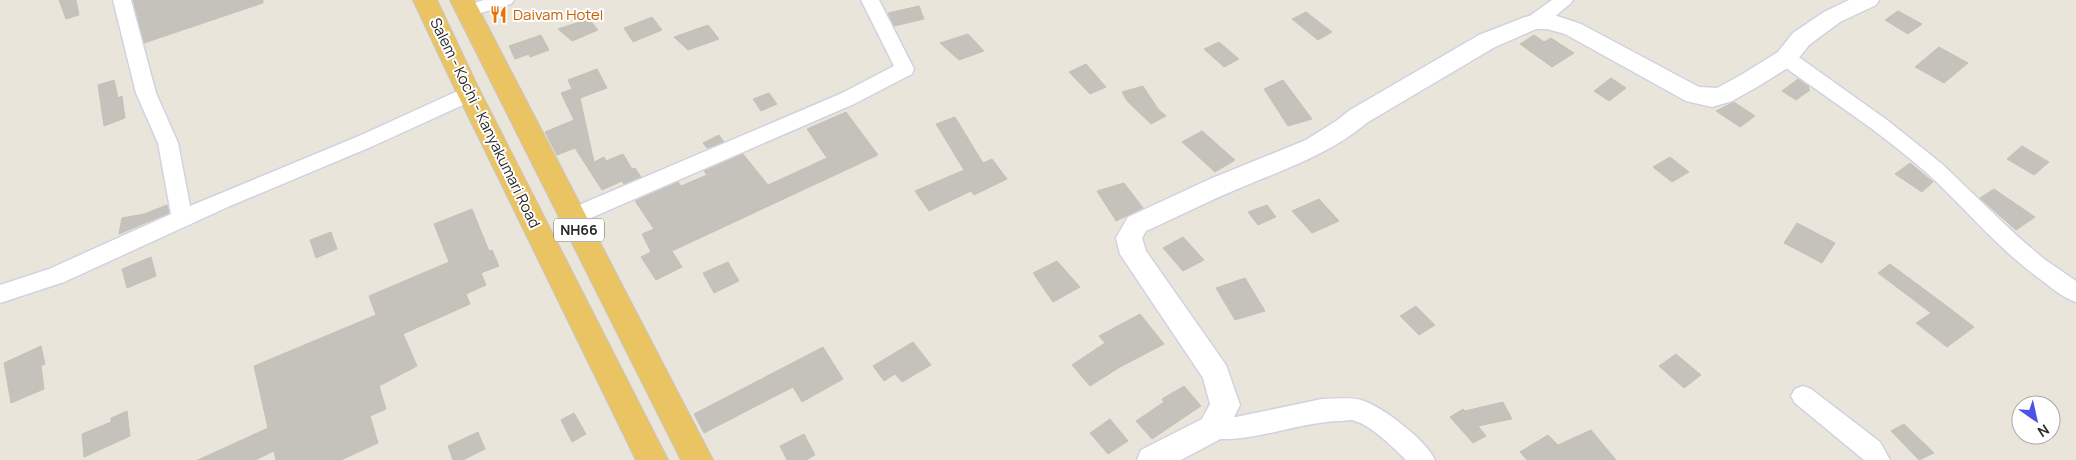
<svg xmlns="http://www.w3.org/2000/svg" width="2076" height="460" viewBox="0 0 2076 460" font-family="Manrope,sans-serif">
	<rect width="100%" height="100%" fill="#eae5db"/>
	<path fill="#c5c2bb" stroke="#c4c1b5" d="M59 0H76L79 15 66 19Z
		M133 0H263V3L144 43Z
		M919 6 924 19 894 26 888 13Z
		M1898 11 1922 24 1908 34 1885 20Z
		M1306 12 1332 32 1318 40 1292 19Z
		M652 17 662 30 633 42 624 28Z
		M589 19 598 30 572 41 558 29Z
		M708 25 719 39 688 50 674 37Z
		M968 34 984 51 959 60 940 43Z
		M541 35 549 50 530 57 529 54 515 59 509 46Z
		M1534 35 1544 42 1551 38 1574 53 1552 67 1520 44Z
		M1219 42 1239 59 1224 67 1204 49Z
		M1939 47 1968 63 1944 83 1915 67Z
		M1086 64 1106 87 1090 94 1069 72Z
		M597 69 607 88 580 98 594 162 604 157 606 161 623 154 632 169 635 168 641 177 624 184 622 181 602 190 575 148 557 155 545 132 574 120 561 93 572 89 568 80Z
		M1611 78 1626 88 1609 101 1594 91Z
		M1798 79 1809 87 1808 89 1810 90 1796 100 1782 91Z
		M114 80 118 98 122 96 125 118 104 126 98 85Z
		M1283 80 1312 119 1288 126 1264 89Z
		M1143 86 1158 109 1166 116 1151 124 1127 101 1122 92Z
		M769 93 777 104 761 111 753 99Z
		M1734 102 1755 116 1740 127 1716 111Z
		M846 112 878 155 672 251 682 267 656 280 641 257 651 252 642 234 654 229 635 201 678 182 681 186 707 175 704 171 743 154 768 185 827 158 807 129Z
		M955 117 983 163 992 159 1007 179 974 195 971 191 929 211 915 191 964 170 936 124Z
		M1202 131 1235 160 1215 172 1182 142Z
		M719 135 724 142 707 148 703 143Z
		M2022 146 2049 162 2034 175 2007 159Z
		M1670 157 1689 172 1672 182 1653 167Z
		M1910 163 1933 182 1922 192 1895 174Z
		M1124 183 1143 208 1116 221 1097 191Z
		M1994 189 2035 217 2016 230 1980 198Z
		M1319 199 1339 221 1312 233 1292 211Z
		M167 205 169 213 119 234 122 218 144 214Z
		M1267 205 1276 217 1258 225 1248 212Z
		M472 209 489 251 492 250 499 266 481 273 486 285 466 294 470 304 403 334 417 366 379 386 386 409 370 416 378 443 341 460H276L274 451 255 460H198L268 428 254 366 376 315 369 296 449 262 434 224Z
		M1797 223 1835 243 1822 263 1784 243Z
		M331 232 337 249 316 258 310 240Z
		M1183 237 1204 260 1183 271 1163 248Z
		M151 257 156 276 127 288 122 269Z
		M1057 261 1080 287 1053 302 1033 273Z
		M728 262 739 281 714 293 703 273Z
		M1890 264 1944 304 1974 327 1947 347 1916 323 1931 313 1878 273Z
		M1245 278 1265 311 1235 320 1216 288Z
		M1416 306 1435 325 1419 335 1400 316Z
		M1140 314 1164 344 1120 367 1090 386 1072 365 1105 343 1099 336Z
		M913 342 931 365 902 382 895 374 884 381 873 366Z
		M41 346 45 364 41 366 44 389 11 403 4 363Z
		M823 347 843 379 802 402 793 387 704 433 694 414Z
		M1676 354 1701 375 1684 388 1659 366Z
		M1184 386 1201 406 1152 439 1136 421 1164 402 1162 399Z
		M1503 402 1512 419 1478 426 1486 436 1473 443 1450 417 1463 409 1465 411Z
		M127 411 130 436 84 457 82 434 111 422V418Z
		M574 413 586 434 572 442 561 420Z
		M1110 419 1128 441 1108 454 1090 433Z
		M1904 424 1934 453 1919 460 1891 431Z
		M1591 430 1616 460H1527L1520 452 1548 435 1558 445Z
		M478 432 485 449 463 460H453L448 446Z
		M804 434 815 455 806 460H787L780 446Z"/>
	<g fill="none" stroke-linecap="round" stroke-linejoin="round">
		<defs>
			<path id="minor" d="M113 0H131L156 93 178 143 190 206 359 136 462 89 469 87 476 89 479 94 476 99 373 146 230 206 64 282 0 303V285L49 269 171 214 158 143 136 93Z
				M484 0H514L511 4 467 17 461 15 458 11 461 7Z
				M861 0H879L914 69 912 74 854 104 579 223 572 225 565 223 561 217 565 211 840 94 894 66Z
				M1552 0H1573L1570 4C1558 13 1542 31 1527 26L1524 22 1527 18Z
				M1786 51 1793 53 1887 120 1942 164 2017 236 2044 259 2076 281V302C2064 298 2054 290 2044 282 2000 251 1967 210 1928 174 1882 133 1829 99 1779 63L1777 58 1779 53Z
				M1803 386 1811 389 1880 442 1890 460H1864L1795 403 1791 396 1795 389Z
				M1322 399C1334 399 1349 397 1361 400 1382 406 1427 441 1435 460H1406C1395 449 1371 425 1355 421 1351 419 1344 421 1340 421 1300 421 1238 448 1204 436L1201 428 1204 420 1213 417H1236Z"/>
			<path id="tertiary" d="M1849 0H1879L1876 5 1840 22 1809 45 1794 64 1757 87 1732 101 1712 107 1686 101 1565 34 1547 29H1536L1495 47 1368 122C1330 154 1285 169 1240 188 1208 201 1177 217 1146 231L1142 238 1146 251 1226 365 1240 405 1224 437 1181 460H1137L1141 450 1202 419 1210 404 1203 378 1120 254 1116 238 1128 217 1210 179 1306 140 1336 121 1350 110 1479 35 1525 17 1548 13 1581 24 1699 87 1717 88 1741 75 1778 52 1793 33 1824 12Z"/>
			<path id="trunk" d="M413 0H437L477 85 668 460H636L453 85Z
				M450 0H474L713 460H681Z"/>
		</defs>
		<use href="#minor" stroke="#d1d2e0" stroke-width="3"/>
		<use href="#tertiary" stroke="#d1d2e0" stroke-width="3"/>
		<use href="#trunk" stroke="#c7c7c7" stroke-width="2"/>
		<use href="#minor" fill="#fff" fill-rule="evenodd"/>
		<use href="#tertiary" fill="#fff" fill-rule="evenodd"/>
		<use href="#trunk" fill="#eac363" fill-rule="evenodd"/>
	</g>
	<defs>
		<symbol id="restaurant-bare" viewBox="-9 -9 18 18"><path d="M-5-6h1v4h1v-4h1v4h1v-4h1v5L-1.5 .5V6h-2V.5L-5-1ZM5-6V6H3V1.5H1.5Q1.5-4 5-6Z" fill="#e8710a" stroke="#fff" stroke-width="2.5" paint-order="stroke"/></symbol>
	</defs>
	<g fill-rule="evenodd">
		<use href="#restaurant-bare" x="486" y="2" width="25" height="25"/>
	</g>
	<g text-anchor="middle" stroke-width="4" stroke-linejoin="round" paint-order="stroke">
		<rect fill="#fff" stroke="#686868" stroke-width="1" x="554" y="218.5" width="50" height="23" rx="4"/>
		<g font-size="14" font-weight="bold" fill="#282828">
			<text x="579" y="235">NH66</text>
		</g>
		<g font-size="15" fill="#c56008" stroke="#fff" text-anchor="start">
			<text x="513" y="20">Daivam Hotel</text>
		</g>
		<g font-size="15" fill="#282828" stroke="#fff">
			<text transform="translate(485 123) rotate(64)" y="5">Salem - Kochi - Kanyakumari Road</text>
		</g>
	</g>
	<g transform="translate(2036 420) rotate(146)"><circle r="24" fill="#ffffff" stroke="#a9a9a9"/>
	<path d="M0-4L9 19L0 12L-9 19Z" fill="#4853e9"/>
	<text y="-8" font-size="14" font-weight="bold" text-anchor="middle" fill="#282828">N</text>
	</g>
</svg>
